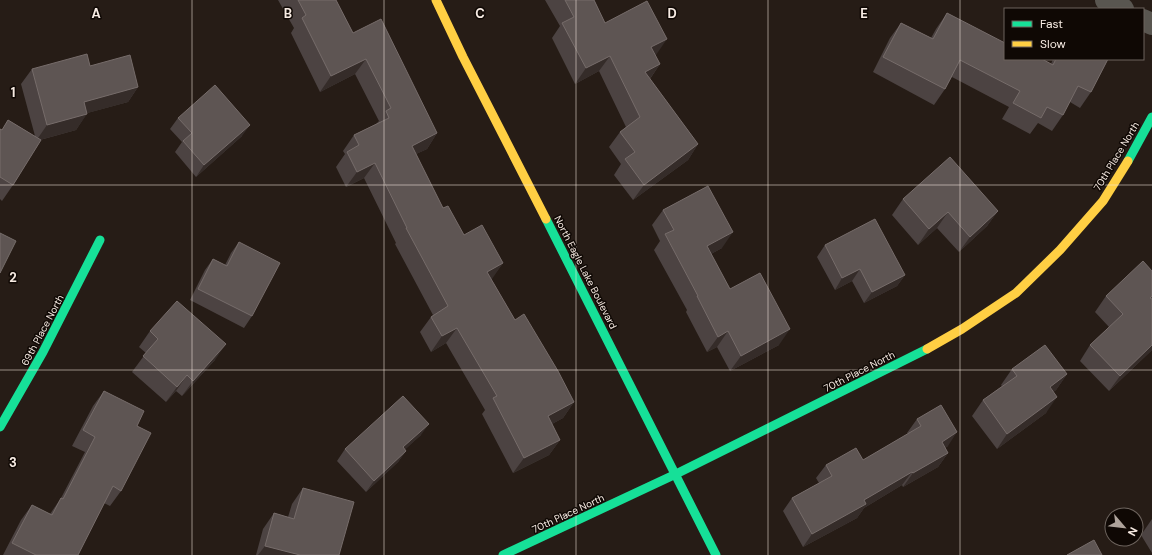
<svg xmlns="http://www.w3.org/2000/svg" width="1152" height="555" viewBox="0 0 1152 555" font-family="'DM Sans',sans-serif">
	<rect width="100%" height="100%" fill="#261c16"/>
	<g fill="none" stroke-linecap="round" stroke-linejoin="round">
		<path stroke="#595650" stroke-width="22" d="M1106 0 1123 9
			M1143 20 1152 24"/>
		<path stroke="#16e098" stroke-width="9" d="M1128 161 1152 117
			M546 219 716 555
			M0 427 43 352 100 240
			M503 555 676 474 927 349"/>
		<path stroke="#ffcf43" stroke-width="9" d="M436 0 463 57 546 219
			M927 349 962 329 1016 293 1060 250 1103 201 1128 161"/>
	</g>
	<path fill="#4c4342" d="M278 0H336L353 33 437 133 427 149 416 154 443 208 464 235 503 263 491 279 515 320 574 402 563 418 552 424 560 440 549 455 513 473 482 414 485 410 446 343 431 352 420 332 431 317 433 315 395 244 396 243 364 178 346 187 336 167 345 154 343 151 354 135 376 124 379 121 355 74 320 92 291 33 294 28Z
		M545 0H594L605 23 655 55 660 64 650 79 698 144 688 160 633 200 614 175 621 164 609 147 620 132 626 127 599 71 575 84 552 38 560 26Z
		M947 13 1005 59 1051 64 1053 59H1108L1091 92 1080 108 1070 102 1063 115 1052 131 1038 123 1030 134 1002 119 1009 107 952 77 945 89 934 105 873 72 890 38 901 23 931 38 936 29Z
		M90 66 138 87 128 102 87 113 76 130 40 140 13 185 2 201 0 199V129L2 130 8 120 35 136 21 84 32 69Z
		M178 118 242 136 196 177 175 152 182 142 170 129Z
		M903 199 998 211 987 226 959 252 937 228 918 245 892 215Z
		M663 210 722 248 711 254 730 289 779 345 730 371 717 347 707 352 686 312 687 310 654 250 660 241 652 225Z
		M239 242 252 316 244 328 190 300 205 270 213 259 225 265 231 253Z
		M825 245 905 275 897 286 864 303 852 281 835 290 817 257Z
		M1152 271V350L1109 391 1080 361 1090 345 1109 327 1095 312 1106 296Z
		M150 331 215 360 182 396 176 391 166 402 132 372 146 353 139 347Z
		M1012 369 1067 374 1056 390 1053 392 1046 413 997 449 972 416 983 400 1002 386 1001 385Z
		M104 391 137 426 121 491 110 506 104 503 78 555H3L21 520 32 505 50 514 61 498 85 452 72 446 93 406Z
		M917 419 948 446 945 448 948 453 938 467 903 487 902 485 864 508 857 518 803 547 783 511 792 498 819 483 816 478 826 465 863 460 908 434 907 433Z
		M421 435 405 449 406 451 398 462 366 492 337 461 345 449Z
		M303 488 339 555H256L263 529 274 513 288 517 292 504Z
		M1152 519V553L1141 535Z"/>
	<path fill="#352c29" d="M667 39 656 55 640 62 651 47Z
		M610 56 599 71 575 84 586 68Z
		M366 59 355 74 320 92 331 76Z
		M660 64 649 80 645 72Z
		M138 87 128 102 73 117 84 102Z
		M87 114 76 130 36 141 47 125Z
		M250 125 242 136 196 177 204 165Z
		M437 133 427 149 401 161 412 146Z
		M698 144 688 160 633 200 644 185Z
		M375 163 364 178 346 187 357 172Z
		M998 211 987 226 959 252 970 237Z
		M948 212 937 228 918 245 929 229Z
		M733 232 722 248 696 262 707 246Z
		M503 263 492 279 476 287 487 272Z
		M860 269 852 281 835 290 842 278Z
		M905 275 897 286 864 303 872 292Z
		M457 328 446 343 431 352 442 336Z
		M790 329 779 345 730 371 741 356Z
		M728 331 717 347 707 352 718 337Z
		M226 344 215 360 182 396 193 381Z
		M1152 345V350L1109 391 1120 376Z
		M1067 374 1056 390 1039 403 1050 387Z
		M187 375 176 391 166 402 177 387Z
		M1057 397 1046 413 997 449 1007 434Z
		M574 402 563 418 537 432 548 416Z
		M429 424 421 435 395 459 403 447Z
		M957 432 948 446 932 456 942 442Z
		M560 440 549 455 513 473 524 458Z
		M406 451 398 462 366 492 374 481Z
		M948 453 938 467 903 487 913 473Z
		M912 472 902 485 864 508 857 518 803 547 812 534 864 500Z
		M265 546 300 555H258Z"/>
	<path fill="#5e5553" stroke="#766c6a" d="M298 0H336L353 33 381 19 437 133 412 146 443 208 448 206 464 235 482 225 503 263 487 272 515 320 524 314 558 371 574 402 548 416 560 440 524 458 493 398 497 396 457 328 442 336 431 317 448 306 406 228H407L375 163 357 172 347 152 359 145 354 135 389 118 386 111 391 108 366 59 331 76 302 18 306 15Z
		M565 0H594L605 23 647 1 667 39 651 47 660 64 645 72 698 144 644 185 625 159 635 152 620 132 640 117 610 56 586 68 562 23 574 17Z
		M947 13 1005 43V59H1042L1053 65 1056 59H1108L1091 92 1078 86 1063 115 1047 107 1041 118 1013 103 1020 91 960 60 945 89 883 57 901 23 933 39Z
		M87 54 90 66 130 55 138 87 84 102 87 114 47 125 32 69Z
		M215 85 250 125 204 165 183 141 192 133 178 118Z
		M8 120 41 140 13 185 0 177V129L2 130Z
		M950 157 998 211 970 237 948 212 929 229 903 199Z
		M708 186 733 232 707 246 730 289 760 273 790 329 741 356 728 331 718 337 697 296H698L665 234 674 230 663 210Z
		M875 219 905 275 872 292 860 269 842 278 825 245Z
		M0 233 16 241 0 273Z
		M239 242 280 263 252 316 198 289 213 259 227 266Z
		M1143 261 1152 271V296L1150 298 1152 299V345L1120 376 1090 345 1123 314 1106 296Z
		M177 301 226 344 193 381 187 375 177 387 143 356 158 339 150 331Z
		M1045 345 1067 374 1050 387 1057 397 1007 434 983 400 1017 376 1012 369Z
		M104 391 144 411 137 426 151 433 121 491 113 486 78 555H36L12 543 32 505 52 515 61 498 63 499 95 437 83 430Z
		M403 396 429 424 403 447 406 451 374 481 345 449Z
		M941 405 957 432 942 442 948 453 913 473 912 472 864 500 866 504 812 534 792 498 832 476 826 465 856 448 863 460 921 426 917 419Z
		M303 488 354 502 339 555H300L265 546 274 513 294 519Z
		M1094 540 1102 555H1067Z"/>
	<path fill="none" stroke="#f7ebe3" stroke-width="1" stroke-opacity="0.55" d="M192 0V555M384 0V555M576 0V555M768 0V555M960 0V555M0 185H1152M0 370H1152"/>
	<g text-anchor="middle" stroke-width="3" stroke-linejoin="round" paint-order="stroke">
		<g font-size="10" fill="#f7ebe3" stroke="#0f0804">
			<text transform="translate(1116 156) rotate(-59)" y="4">70th Place North</text>
			<text transform="translate(586 272) rotate(63)" y="4">North Eagle Lake Boulevard</text>
			<text transform="translate(42 330) rotate(-62)" y="4">69th Place North</text>
			<text transform="translate(859 371) rotate(-27)" y="4">70th Place North</text>
			<text transform="translate(568 513) rotate(-25)" y="4">70th Place North</text>
		</g>
	</g>
	<g font-size="13" text-anchor="middle" font-weight="bold" fill="#f7ebe3" stroke="#0f0804" stroke-width="3" stroke-linejoin="round" paint-order="stroke">
		<text x="96" y="18">A</text>
		<text x="288" y="18">B</text>
		<text x="480" y="18">C</text>
		<text x="672" y="18">D</text>
		<text x="864" y="18">E</text>
		<text x="13" y="97">1</text>
		<text x="13" y="282">2</text>
		<text x="13" y="467">3</text>
	</g>
	<rect x="1004" y="8" width="140" height="52" fill="#0f0804" stroke="#6c635d"/>
	<rect x="1012" y="21" width="20" height="6" fill="#16e098" stroke="#6c635d"/>
	<text x="1040" y="28" font-size="12" fill="#f7ebe3">Fast</text>
	<rect x="1012" y="41" width="20" height="6" fill="#ffcf43" stroke="#6c635d"/>
	<text x="1040" y="48" font-size="12" fill="#f7ebe3">Slow</text>
	<g transform="translate(1124 527) rotate(118)"><circle r="19" fill="#0f0804" stroke="#6c635d"/>
	<path d="M0-3L7 15L0 10L-7 15Z" fill="#aea39b"/>
	<text y="-6" font-size="11" font-weight="bold" text-anchor="middle" fill="#f7ebe3">N</text>
	</g>
</svg>
